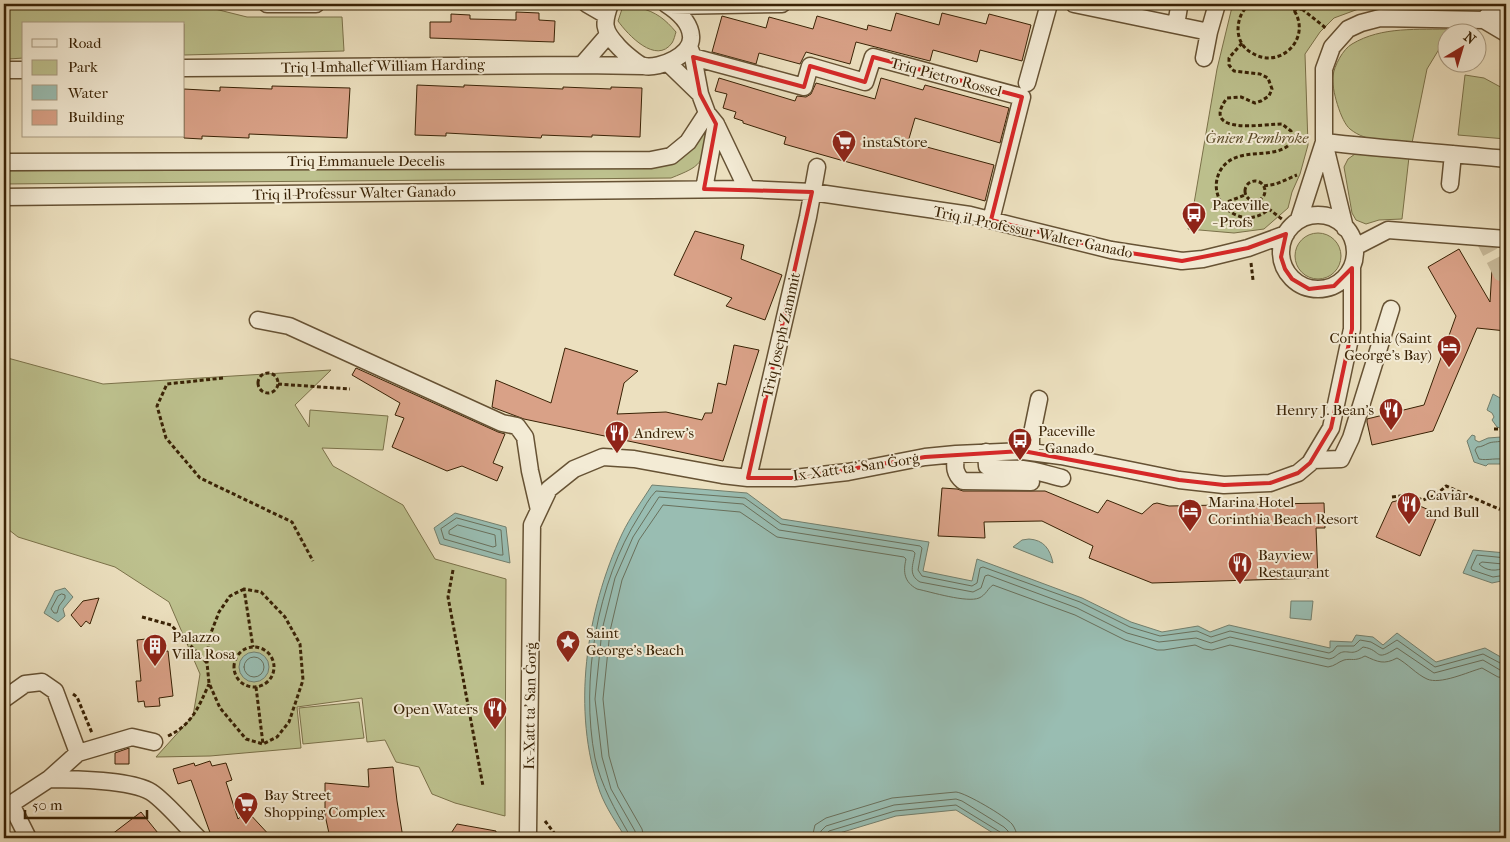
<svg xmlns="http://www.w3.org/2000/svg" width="1510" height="842" viewBox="0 0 1510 842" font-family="'IM FELL French Canon',serif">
	<rect width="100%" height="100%" fill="#ece0bf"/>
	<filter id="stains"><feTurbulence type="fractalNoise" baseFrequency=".004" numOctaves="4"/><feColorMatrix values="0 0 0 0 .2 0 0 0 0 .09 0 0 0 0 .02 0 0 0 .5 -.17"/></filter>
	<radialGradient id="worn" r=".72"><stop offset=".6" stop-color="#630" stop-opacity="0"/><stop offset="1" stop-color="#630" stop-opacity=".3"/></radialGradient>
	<path fill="#bdc18e" stroke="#7b724a" d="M4 4H195L247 17H342L344 51 184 55V24H24V58L8 59 7 5Z
		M1235 4H1372L1334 18 1320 32 1305 54 1308 145 1300 174 1292 192 1288 208 1264 229 1234 233 1188 229 1191 221 1217 69 1232 7Z
		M640 8C656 12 665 19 676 32 675 35 674 40 672 43 656 65 628 35 618 21L622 9Z
		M1452 29 1450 32H1448L1447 36 1427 69 1412 143C1391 141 1367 143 1350 129 1341 122 1331 88 1333 76 1334 66 1343 49 1352 44 1382 26 1418 30 1452 29Z
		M1465 75 1484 78 1506 90V139L1458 135Z
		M707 131C704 164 701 166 671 178L4 184V171L665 163 680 158Z
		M1355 154 1409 157 1402 219 1379 220 1366 224 1356 220 1352 213 1344 167 1348 159Z
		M1295 256a23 23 0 1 1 46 0a23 23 0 1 1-46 0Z
		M4 357 103 384 331 370 295 405 309 427 310 410 388 416 383 450 322 448 333 466 403 505 435 559 506 579 505 816 455 803 432 794 419 767 396 762 385 740 367 742 362 698 297 707 301 748 210 756 156 757 193 716 200 674 169 602 115 567 18 537 4 526Z
		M359 702 364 738 303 744 299 708Z"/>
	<path fill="#99bdb2" stroke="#737f6d" d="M1493 394 1500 398H1506V424L1504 428V438L1506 440V468L1501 464H1488L1486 466 1474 462 1467 441 1472 435 1475 436V440L1479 442 1488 438 1501 437 1500 428 1497 427 1492 420 1494 417 1492 413 1487 410Z
		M652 485 747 493 782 519 929 542 923 571 972 581 977 559 1082 598 1131 622 1162 632 1198 626 1210 632 1229 625 1330 648V641L1352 642 1356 635 1373 637 1383 645 1397 633 1436 662 1485 648 1506 660V838H1001L956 810 896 816 823 838H626C617 824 606 808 600 792 571 711 586 611 622 534 630 517 642 501 652 485Z
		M455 513 506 527 510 563 440 544 434 528Z
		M1029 539C1044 540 1050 549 1053 563L1013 547 1022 540Z
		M1473 550 1506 553V580L1492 583 1463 573Z
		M65 588 73 597 63 609 65 616 58 622 44 613 55 591Z
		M1291 601H1313L1311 620 1290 618Z
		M239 667a15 15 0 1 1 30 0a15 15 0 1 1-30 0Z"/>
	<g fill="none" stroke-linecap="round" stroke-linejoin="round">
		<path stroke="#69705c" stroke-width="1" d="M1506 439C1500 443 1495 441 1489 443 1484 445 1482 447 1477 447L1475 450 1479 459C1488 461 1497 457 1506 460
			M457 518 501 530 503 555H500L444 539 441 529Z
			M458 525 495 535 496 546 493 547 449 534V531Z
			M1506 558 1477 555 1471 568 1472 570 1493 577 1506 575
			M1506 564 1505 566 1503 564 1482 562 1479 564C1486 571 1497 572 1505 567L1506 569
			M62 594 65 595V598L59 606 57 613H54L51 609 58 596Z
			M244 667a10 10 0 1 1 20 0a10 10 0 1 1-20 0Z
			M630 838 629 834C615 810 601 785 595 758 580 681 597 582 639 516 644 508 649 498 656 491L745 498 781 524 920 546 922 548 918 570 922 576 972 586 977 583 980 568 983 567 1080 602 1130 627 1160 636 1197 631 1211 637 1230 631 1329 653 1333 651 1337 646H1354L1360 640 1371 642 1383 649 1397 640 1435 667 1483 654 1502 664H1506
			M636 838 635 831 611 789 602 757 595 699 602 630 615 578 633 537 659 497 743 504 779 530 913 551 915 553C913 565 908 575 920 582L973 592 981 588 985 576 988 575 1077 608 1127 633 1159 642 1196 638 1211 643 1230 637 1329 659C1335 658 1336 655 1340 653 1348 649 1352 657 1363 647 1383 650 1373 663 1397 648L1434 673 1483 660 1500 670 1506 671
			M644 838 642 829 618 787 609 756 603 699 610 631 622 580 639 540 663 505 740 512 777 537 904 557 906 559C903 572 904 582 917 589 931 592 967 603 979 598 986 595 988 588 993 585L1075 615 1125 640 1157 650H1164L1195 645 1204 649 1212 650 1230 645 1328 667C1335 666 1338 662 1344 660 1352 658 1354 662 1365 656 1378 662 1384 665 1397 658 1408 664 1416 674 1427 679 1440 685 1468 672 1482 668L1498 677 1506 678
			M812 838 815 825 826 818 892 798 956 792C966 793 1005 816 1012 824 1015 828 1017 833 1017 838
			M819 838 821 831 826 826 894 805 956 799 962 801 1004 827 1008 831 1009 838
			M825 838 826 834 829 831 895 811 956 805 1000 832 1003 838"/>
	</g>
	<path fill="#d9a187" stroke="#392205" d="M516 12 539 13V20L555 21 554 42 430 38V22H451V14L470 15V19L516 20Z
		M896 13 939 25 942 13 986 24 989 14 1031 25 1022 61 980 50 977 62 933 50 930 61 856 42 850 64 806 52 800 64 759 53 756 64 712 52 722 16 766 28 769 17 813 29 817 16 867 30 868 25 891 31Z
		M719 78 795 101 797 96 806 97 811 94 816 83 875 99 881 78 923 90 925 85 1009 108 1000 143 915 118 908 142 994 165 985 201 784 144 786 137 743 123V121L734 118 736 112 723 108 727 94 715 91Z
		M417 85 464 87V85L563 89V87L611 89V87L642 88 640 137 592 135V137L542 135 541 138 446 133V136L415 135Z
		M272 86 350 88 347 138 249 134V138L202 136V139L184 138V89L220 91V87L272 89Z
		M695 231 744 245 741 259 782 275 765 320 726 306 732 298 674 275Z
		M1459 249 1490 302 1492 269 1506 261V331L1477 328 1433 431 1372 445 1367 422V419L1424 405 1456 316 1428 267Z
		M734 345 759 350 723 461 524 419 492 407 496 380 551 403 565 348 638 371 624 383 617 414 666 412 702 420 705 413H712L718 383 726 385Z
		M356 368 498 432 505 434 493 463 503 467 497 481 462 466 447 471 392 447 404 418 395 415 400 403 352 375Z
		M942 488 957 489 963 491H1045L1098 513 1107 500 1142 514 1153 504 1157 503 1169 506 1324 503 1325 528H1316L1318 578 1152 583 1089 558 1093 546 1042 521 984 522 985 538 938 536Z
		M1404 499 1438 514 1420 556 1376 537 1392 502Z
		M99 598 90 624 86 621 81 627 71 615 83 601Z
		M155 638 157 652 168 651 173 696 159 698 160 706 145 707 144 701 138 702 136 681H141L137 640Z
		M129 748V764H115V753Z
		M210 761 212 766 226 763 232 780 226 782 238 819 247 811 272 838H212L191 780 178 784 173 769 194 763 195 766Z
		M393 767 397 801 403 838H330L325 815V783L369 787 368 769Z
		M141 812 162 838H107Z
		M457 824 496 831V838H448Z"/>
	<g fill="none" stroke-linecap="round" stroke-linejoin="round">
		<path stroke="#c8ba9a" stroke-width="16" stroke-dasharray="16 8" stroke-linecap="butt" d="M1483 238 1501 273H1506"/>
		<defs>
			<path id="minor" d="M267 4H316
				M587 4 606 15
				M610 4C603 23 603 30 617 45 622 51 638 65 644 66 660 69 693 55 691 36 690 22 677 11 666 4
				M1074 4 1209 32
				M670 6 782 4
				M1484 20 1506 33
				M1484 20 1498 4
				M1176 25 1179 7
				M690 49 693 57 700 94 707 113 716 124 747 189
				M693 57 804 87 810 66 865 82 873 57 1022 97 991 220
				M1204 58 1209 32 1217 4
				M668 63 700 94
				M582 65 608 35
				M184 68 582 65 643 66
				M4 70H24
				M1027 83 1049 4
				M1324 142C1385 149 1446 153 1506 159
				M4 162 651 160 671 156 688 142 707 113
				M1450 184 1453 154
				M704 189 716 124
				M4 197 747 189 812 192 970 215 1111 250 1182 261 1203 259 1248 248 1286 234
				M1281 252a37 37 0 1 1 74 0a37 37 0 1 1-74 0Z
				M1299 219 1324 142
				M1345 228 1324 142V69L1332 47 1348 29 1361 23 1380 18 1484 20 1506 18
				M1355 247 1388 230 1506 239
				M258 320 289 326 502 423 517 426 525 437 530 471 539 510
				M986 452 987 466C999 470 1010 468 1023 469 1035 470 1049 475 1062 478
				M1031 452V438L1039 399
				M956 454C955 465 953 473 963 481L1031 482
				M1313 460 1341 459 1351 438 1391 309
				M748 478 808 217 817 167
				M4 699 25 684 42 682 55 691 78 753
				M49 779C73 779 132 780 151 792 165 801 186 826 198 838
				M11 804 28 838
				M4 812 11 804 49 779 78 753 132 737 154 742
				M528 833 532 525 549 489 574 469 603 457 634 459 722 475 748 478H794L848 472 925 457 956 454 1023 451 1061 456 1179 480 1224 485 1270 483 1298 473 1310 463 1331 428 1352 329V268"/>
		</defs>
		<use href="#minor" stroke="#665234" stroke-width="19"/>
		<path stroke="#392205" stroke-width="3" stroke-dasharray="4 2.5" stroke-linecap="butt" d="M1250 4C1241 11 1238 20 1238 31 1239 41 1243 48 1252 53 1279 70 1311 40 1295 12 1293 9 1289 6 1287 4
			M1302 9 1327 29
			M1293 10 1302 9 1307 4
			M1242 43 1229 58V65L1234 71 1260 74 1268 78 1272 89 1269 96 1261 101 1255 103 1241 97 1227 98C1199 136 1264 124 1282 124L1291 131 1292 142C1274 163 1236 143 1220 171 1204 202 1243 233 1269 209L1283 220
			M1245 191a10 10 0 1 1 20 0a10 10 0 1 1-20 0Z
			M1264 186 1276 184 1297 175
			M1222 204 1245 195
			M1251 263 1253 280
			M258 383a10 10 0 1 1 20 0a10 10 0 1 1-20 0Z
			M223 378 167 384 157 406 166 438 200 478 292 522 313 561
			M278 384 350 389
			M1494 429H1506
			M1392 497 1409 495 1423 500 1436 495 1446 486 1499 509H1506
			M453 570 448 597 483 786
			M244 589 230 596 219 612 209 638 207 663 209 683 220 708 246 739 263 744 277 737 289 722 303 680 300 644 285 617 261 592 244 589 253 647
			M142 617 171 625 207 663
			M234 667a20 20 0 1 1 40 0a20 20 0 1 1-40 0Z
			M256 687 263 744
			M73 694 77 697 92 733
			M168 736C192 725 199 706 209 684
			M545 821 558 838"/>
		<use href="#minor" stroke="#f3ebd5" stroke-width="16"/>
	</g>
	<path fill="none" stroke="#d62828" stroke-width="4" stroke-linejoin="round" d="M693 57 804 87 810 66 865 82 873 57 1022 97 991 220 1111 250 1182 261 1248 248 1286 234 1281 257 1285 269 1292 279 1309 289 1334 286 1352 268V329L1331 428 1310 463 1298 473 1270 483 1224 485 1179 480 1023 451 925 457 794 478H748L812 192 704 189 716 124 700 94Z"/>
	<defs>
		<symbol id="supermarket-pin" viewBox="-11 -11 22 30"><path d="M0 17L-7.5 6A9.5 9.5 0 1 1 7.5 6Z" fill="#8f2418" stroke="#f3ebd5"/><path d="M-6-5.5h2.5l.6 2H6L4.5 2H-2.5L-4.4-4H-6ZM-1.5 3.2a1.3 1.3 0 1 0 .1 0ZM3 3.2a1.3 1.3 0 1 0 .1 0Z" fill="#fff"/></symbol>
		<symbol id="bus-pin" viewBox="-11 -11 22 30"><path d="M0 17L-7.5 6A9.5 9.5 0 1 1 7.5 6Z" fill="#8f2418" stroke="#f3ebd5"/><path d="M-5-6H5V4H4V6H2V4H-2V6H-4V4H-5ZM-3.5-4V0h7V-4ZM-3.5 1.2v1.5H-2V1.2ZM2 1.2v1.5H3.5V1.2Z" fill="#fff"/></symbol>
		<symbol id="hotel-pin" viewBox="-11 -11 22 30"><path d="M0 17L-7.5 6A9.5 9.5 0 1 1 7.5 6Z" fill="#8f2418" stroke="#f3ebd5"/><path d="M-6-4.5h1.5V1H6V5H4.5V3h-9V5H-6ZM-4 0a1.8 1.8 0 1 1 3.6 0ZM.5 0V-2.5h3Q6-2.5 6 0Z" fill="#fff"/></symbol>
		<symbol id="restaurant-pin" viewBox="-11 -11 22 30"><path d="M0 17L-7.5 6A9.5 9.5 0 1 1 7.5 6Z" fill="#8f2418" stroke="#f3ebd5"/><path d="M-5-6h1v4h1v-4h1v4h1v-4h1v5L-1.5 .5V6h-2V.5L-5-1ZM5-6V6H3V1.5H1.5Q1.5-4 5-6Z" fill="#fff"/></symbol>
		<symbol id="sight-pin" viewBox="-11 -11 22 30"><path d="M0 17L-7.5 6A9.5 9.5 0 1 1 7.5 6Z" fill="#8f2418" stroke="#f3ebd5"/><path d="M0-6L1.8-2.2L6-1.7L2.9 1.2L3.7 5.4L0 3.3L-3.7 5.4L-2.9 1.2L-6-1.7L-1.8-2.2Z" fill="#fff"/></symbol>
		<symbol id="building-pin" viewBox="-11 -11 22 30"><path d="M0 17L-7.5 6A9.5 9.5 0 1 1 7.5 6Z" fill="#8f2418" stroke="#f3ebd5"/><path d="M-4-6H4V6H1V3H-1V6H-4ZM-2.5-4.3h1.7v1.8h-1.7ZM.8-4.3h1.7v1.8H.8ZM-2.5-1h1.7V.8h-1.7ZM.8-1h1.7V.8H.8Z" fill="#fff"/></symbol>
	</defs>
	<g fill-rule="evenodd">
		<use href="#supermarket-pin" x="830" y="128" width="28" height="38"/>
		<use href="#bus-pin" x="1180" y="200" width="28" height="38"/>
		<use href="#hotel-pin" x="1435" y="333" width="28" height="38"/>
		<use href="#restaurant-pin" x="1377" y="396" width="28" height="38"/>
		<use href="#restaurant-pin" x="603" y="419" width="28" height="38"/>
		<use href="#bus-pin" x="1006" y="426" width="28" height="38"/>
		<use href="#restaurant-pin" x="1395" y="490" width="28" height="38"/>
		<use href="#hotel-pin" x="1176" y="497" width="28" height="38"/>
		<use href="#restaurant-pin" x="1226" y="550" width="28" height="38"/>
		<use href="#sight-pin" x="554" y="628" width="28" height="38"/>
		<use href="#building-pin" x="141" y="632" width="28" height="38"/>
		<use href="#restaurant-pin" x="481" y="695" width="28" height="38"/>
		<use href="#supermarket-pin" x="232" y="790" width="28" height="38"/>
	</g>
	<g text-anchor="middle" stroke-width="4" stroke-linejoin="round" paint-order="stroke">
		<g font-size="15" fill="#392205" stroke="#f3ebd5">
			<text transform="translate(383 66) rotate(-1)" y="5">Triq l-Imħallef William Harding</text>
			<text transform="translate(946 77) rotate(15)" y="5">Triq Pietro Rossel</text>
			<text x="366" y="166">Triq Emmanuele Decelis</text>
			<text transform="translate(354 193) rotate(-1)" y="5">Triq il-Professur Walter Ganado</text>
			<text transform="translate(1033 232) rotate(12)" y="5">Triq il-Professur Walter Ganado</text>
			<text transform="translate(781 335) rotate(-77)" y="5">Triq Joseph Zammit</text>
			<text transform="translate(856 467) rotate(-8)" y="5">Ix-Xatt ta' San Ġorġ</text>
			<text transform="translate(530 706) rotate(-89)" y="5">Ix-Xatt ta' San Ġorġ</text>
		</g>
		<g font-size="15" font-style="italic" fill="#5a4a27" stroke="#f3ebd5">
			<text x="1257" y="143">Ġnien Pembroke</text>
		</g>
		<g font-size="15" fill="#392205" stroke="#f3ebd5" text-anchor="start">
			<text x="862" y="147">instaStore</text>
			<text x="1212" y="210">Paceville<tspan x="1212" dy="17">- Profs</tspan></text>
			<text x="1432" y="343" text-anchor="end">Corinthia (Saint<tspan x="1432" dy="17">George's Bay)</tspan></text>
			<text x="1374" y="415" text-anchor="end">Henry J. Bean's</text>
			<text x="1038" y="436">Paceville<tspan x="1038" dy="17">- Ganado</tspan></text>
			<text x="634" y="438">Andrew's</text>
			<text x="1426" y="500">Caviar<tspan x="1426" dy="17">and Bull</tspan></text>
			<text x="1208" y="507">Marina Hotel<tspan x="1208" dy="17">Corinthia Beach Resort</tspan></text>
			<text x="1258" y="560">Bayview<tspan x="1258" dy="17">Restaurant</tspan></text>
			<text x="586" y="638">Saint<tspan x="586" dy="17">George's Beach</tspan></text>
			<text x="172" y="642">Palazzo<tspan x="172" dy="17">Villa Rosa</tspan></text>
			<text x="478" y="714" text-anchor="end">Open Waters</text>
			<text x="264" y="800">Bay Street<tspan x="264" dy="17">Shopping Complex</tspan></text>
		</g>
	</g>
	<rect width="1510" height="842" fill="none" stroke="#ece0bf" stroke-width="20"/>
	<rect x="5" y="5" width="1500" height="832" fill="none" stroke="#392205" stroke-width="2.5"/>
	<rect x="10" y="10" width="1490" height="822" fill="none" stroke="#392205"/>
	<rect x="22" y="22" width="162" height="115" fill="#f3ebd5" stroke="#a99b82"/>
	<rect x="32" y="39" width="25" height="8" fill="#f3ebd5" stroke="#a99b82"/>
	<text x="68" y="48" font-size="15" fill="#392205">Road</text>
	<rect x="32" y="60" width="25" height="15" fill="#bdc18e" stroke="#a99b82"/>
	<text x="68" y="72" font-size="15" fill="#392205">Park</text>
	<rect x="32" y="85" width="25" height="15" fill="#99bdb2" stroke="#a99b82"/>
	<text x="68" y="98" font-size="15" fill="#392205">Water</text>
	<rect x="32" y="110" width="25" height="15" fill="#d9a187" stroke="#a99b82"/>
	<text x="68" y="122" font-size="15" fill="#392205">Building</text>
	<g transform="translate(1462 48) rotate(38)"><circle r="24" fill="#f3ebd5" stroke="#a99b82"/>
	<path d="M0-4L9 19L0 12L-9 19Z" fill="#8f2418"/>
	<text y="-8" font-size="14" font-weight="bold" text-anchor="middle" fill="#392205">N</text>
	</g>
	<path d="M25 810v8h122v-8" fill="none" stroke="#392205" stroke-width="2.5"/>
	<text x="32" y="810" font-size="15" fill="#392205" stroke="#f3ebd5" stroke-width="4" paint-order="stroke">50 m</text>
	<rect width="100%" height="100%" filter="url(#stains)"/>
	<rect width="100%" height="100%" fill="url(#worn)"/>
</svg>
